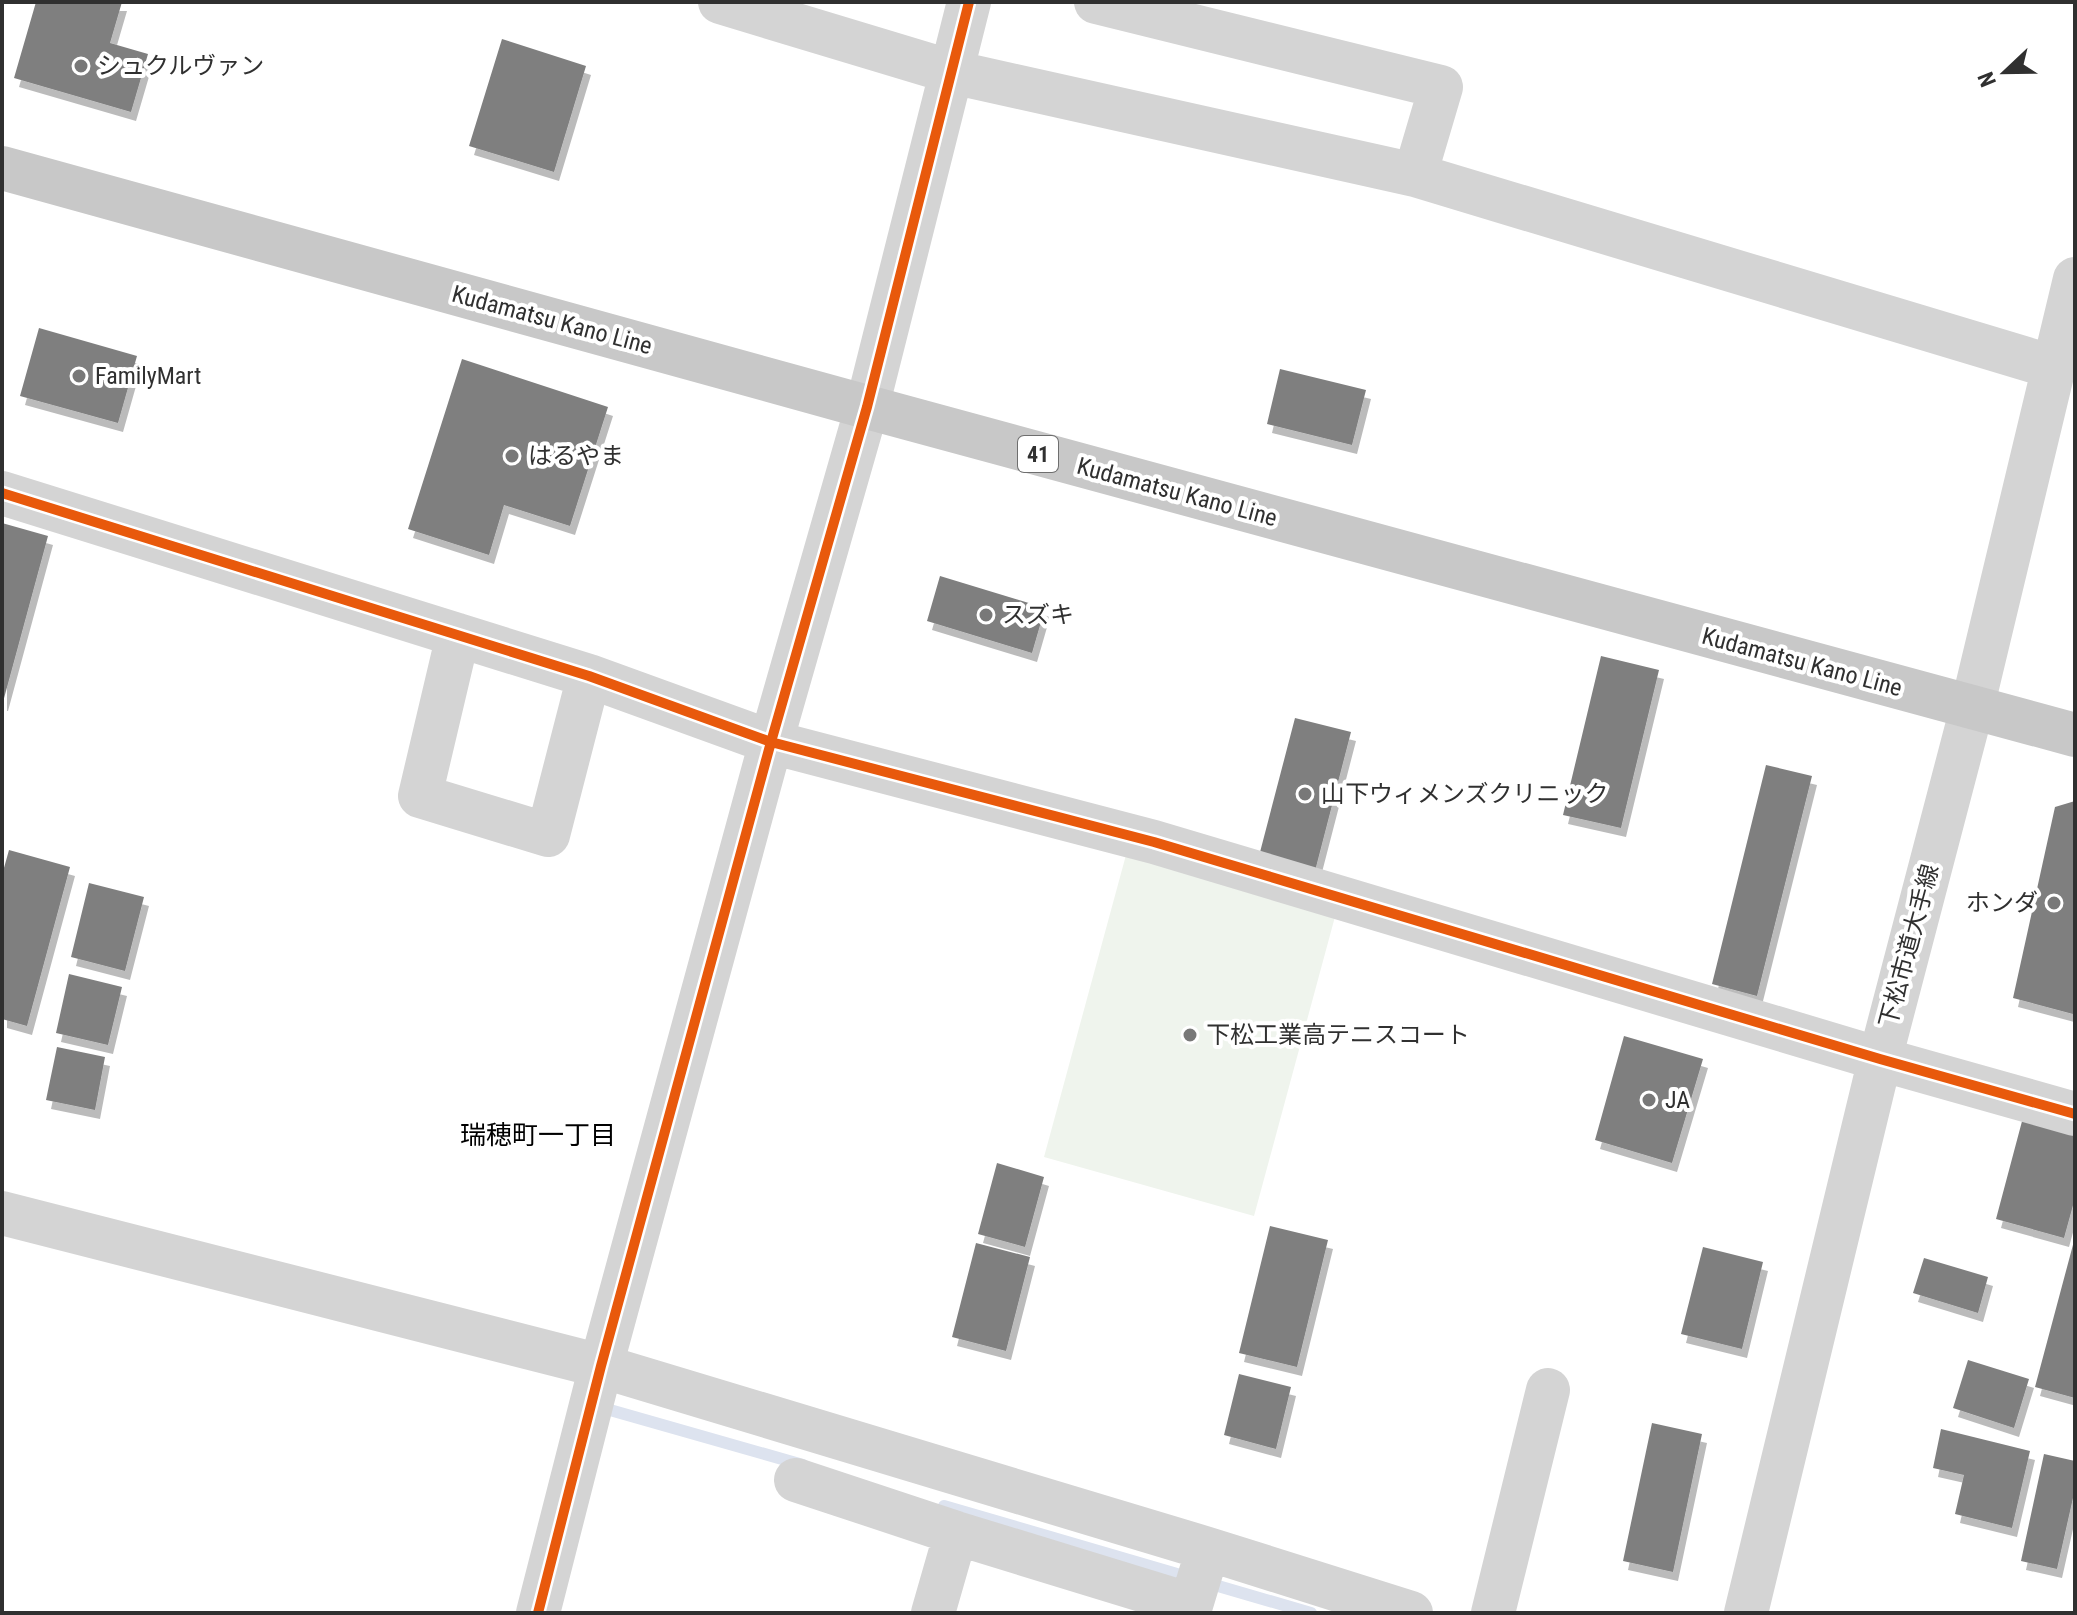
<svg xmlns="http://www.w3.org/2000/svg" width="2077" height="1615" viewBox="0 0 2077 1615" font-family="'Roboto Condensed','Noto Sans JP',sans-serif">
	<defs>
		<filter id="shadow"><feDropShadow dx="5" dy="9" stdDeviation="0" flood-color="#0004"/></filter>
	</defs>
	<rect width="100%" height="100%" fill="#fff"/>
	<path fill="#eff4ed" d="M1126 855 1336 913 1254 1216 1044 1157Z"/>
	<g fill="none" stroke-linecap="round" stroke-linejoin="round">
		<path stroke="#dde3ef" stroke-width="12" d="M610 1410 803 1465
			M944 1506 1311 1613"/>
	</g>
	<path fill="#7f7f7f" filter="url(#shadow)" d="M36 2H122L110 43 148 54 131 112 14 78Z
		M502 39 586 66 554 172 469 146Z
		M39 328 137 356 118 423 20 396Z
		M462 359 608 407 570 526 504 505 489 555 408 529Z
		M1280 369 1366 390 1352 445 1267 424Z
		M2 523 48 536 3 702H2Z
		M940 576 1045 608 1032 653 927 621Z
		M1601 656 1659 670 1621 828 1563 815Z
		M1295 718 1351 732 1315 871 1259 856Z
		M1766 765 1812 776 1757 996 1712 984Z
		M2075 801V1005L2073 1014 2013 998 2055 807Z
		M9 850 70 867 27 1026 2 1019V875Z
		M89 883 144 897 125 971 71 957Z
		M69 974 122 987 108 1045 56 1033Z
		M1624 1036 1703 1059 1672 1163 1595 1140Z
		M57 1047 105 1057 95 1110 46 1100Z
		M2025 1110 2075 1124V1198L2064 1238 1996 1219Z
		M997 1163 1044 1177 1025 1247 978 1234Z
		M1270 1226 1328 1240 1297 1367 1239 1353Z
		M2074 1241H2075V1398L2035 1387Z
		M976 1243 1030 1257 1006 1351 952 1337Z
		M1703 1247 1763 1262 1742 1349 1681 1334Z
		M1924 1258 1988 1277 1978 1313 1913 1293Z
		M1968 1360 2029 1379 2014 1428 1953 1408Z
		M1239 1374 1291 1387 1276 1449 1224 1435Z
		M1652 1423 1702 1434 1673 1572 1623 1561Z
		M1941 1429 2030 1451 2012 1528 1955 1514 1964 1475 1933 1468Z
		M2044 1454 2075 1461V1489L2057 1569 2021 1561Z"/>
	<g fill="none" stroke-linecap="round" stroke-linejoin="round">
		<path stroke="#d4d4d4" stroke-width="44" d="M720 2 952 72 1415 175 2053 367
			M1096 2 1441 87 1415 175
			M2 493 589 676 771 742 1154 842 1880 1059 2075 1114
			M458 635 420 796 548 835 589 676
			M2 1213 601 1366 1208 1549 1411 1613
			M796 1480 956 1533 1191 1605 1208 1549
			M538 1613 601 1366 771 742 867 407 969 2
			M933 1613 956 1533
			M1493 1613 1548 1390
			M1746 1613 1880 1059 1972 708 2075 279"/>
		<path stroke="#c8c8c8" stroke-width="44" d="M2 168 867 407 2075 735"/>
		<defs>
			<path id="cycleway" d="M2 493 589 676 771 742 1154 842 1880 1059 2075 1114
				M538 1613 601 1366 771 742 867 407 969 2"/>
		</defs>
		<use href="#cycleway" stroke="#fff" stroke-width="15"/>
		<use href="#cycleway" stroke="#e8590c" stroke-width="10"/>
	</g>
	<g fill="#787878" stroke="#fff" stroke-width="3">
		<circle cx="81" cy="66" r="8"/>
		<circle cx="79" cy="376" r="8"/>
		<circle cx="512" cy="456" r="8"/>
		<circle cx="986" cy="615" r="8"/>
		<circle cx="1305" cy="794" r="8"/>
		<circle cx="2054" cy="903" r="8"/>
		<circle cx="1190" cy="1035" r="8"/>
		<circle cx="1649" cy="1100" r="8"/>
	</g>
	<g text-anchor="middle" stroke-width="8" stroke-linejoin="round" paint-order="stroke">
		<rect fill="#fff" stroke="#6e6e6e" stroke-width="2" x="1018" y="436" width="40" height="36" rx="6"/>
		<g font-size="22" font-weight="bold" fill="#303030">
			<text x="1038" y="462">41</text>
		</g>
		<g font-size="24" fill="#303030" stroke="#fff" text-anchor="start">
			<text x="97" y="74">シュクルヴァン</text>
			<text x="95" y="384">FamilyMart</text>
			<text x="528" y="464">はるやま</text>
			<text x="1002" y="623">スズキ</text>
			<text x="1321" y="802">山下ウィメンズクリニック</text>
			<text x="2038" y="911" text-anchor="end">ホンダ</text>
			<text x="1206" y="1043">下松工業高テニスコート</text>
			<text x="1665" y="1108">JA</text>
		</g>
		<g font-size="24" fill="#303030" stroke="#fff">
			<text transform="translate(552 320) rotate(15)" y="8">Kudamatsu Kano Line</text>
			<text transform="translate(1177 492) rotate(15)" y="8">Kudamatsu Kano Line</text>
			<text transform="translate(1802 662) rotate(15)" y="8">Kudamatsu Kano Line</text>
			<text transform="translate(1909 946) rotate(-75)" y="8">下松市道大手線</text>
		</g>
		<g font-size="26" fill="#000" stroke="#fff">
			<text x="538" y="1144">瑞穂町一丁目</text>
		</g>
	</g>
	<rect width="2077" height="1615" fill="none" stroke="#303030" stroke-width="8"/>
	<g transform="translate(2005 72) rotate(248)" stroke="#ffffff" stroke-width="6" paint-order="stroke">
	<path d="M0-6L14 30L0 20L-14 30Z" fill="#303030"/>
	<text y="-12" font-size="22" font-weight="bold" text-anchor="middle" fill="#303030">N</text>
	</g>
</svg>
